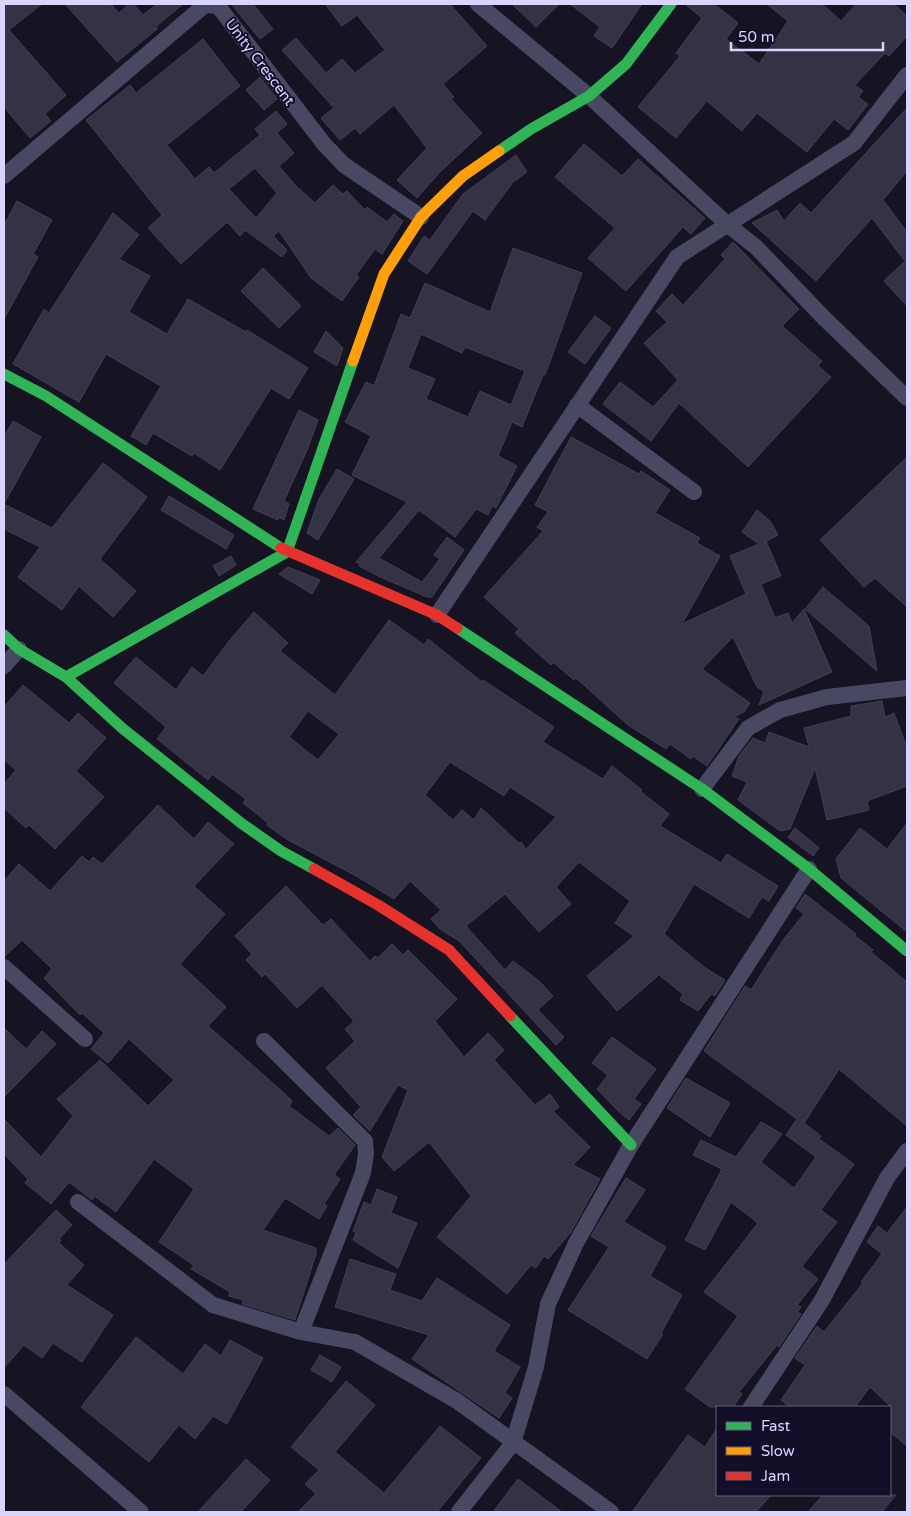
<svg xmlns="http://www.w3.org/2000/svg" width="911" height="1516" viewBox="0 0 911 1516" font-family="'Varela Round',sans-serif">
	<rect width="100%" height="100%" fill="#161422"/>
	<path fill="#343244" stroke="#423e56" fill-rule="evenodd" d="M4 4H42L9 30 66 95 45 114 51 121 30 138 4 107Z
		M65 4H111L119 13 129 4H133L143 15 157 4H183L153 29 158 28 117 62Z
		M231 4H253L273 29 260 39Z
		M325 4H450L487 46 443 84 454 97 451 99 482 133 440 172 417 198 397 180 427 148 394 105 360 134 355 128 340 140 321 118 334 108 282 50 296 38 326 73 342 59 355 73 385 50 357 15 342 26Z
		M512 4H559L536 27Z
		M570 4H642L612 48 594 36 600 27Z
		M685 4H714L738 23 726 39 759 64 788 21 767 4H822L841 21 856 4H894L907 16V36L889 56 885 53 855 85 863 91 858 97 868 104 848 130 834 119 807 152 757 113 742 131 707 101 676 138 638 107 680 56 676 53 702 18Z
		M203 39 240 86 167 145 195 179 209 167 214 173 260 135 255 129 276 111 287 124 277 133 294 153 279 166 296 186 315 203 333 185 343 194 347 191 365 210 367 207 387 222 394 214 403 221 382 254 375 249 356 275 359 277 342 301 311 278 279 231 273 236 287 250 282 257 245 230 240 236 227 222 181 264 148 228 162 215 86 120 130 85 136 93ZM255 168 277 193 256 218 229 189Z
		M260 77 277 99 264 110 246 90Z
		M907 108V171L883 200 907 232V306L884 281 905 261 872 218 816 281 752 223 777 210 784 221 800 203 811 213Z
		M584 144 622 176 638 159 705 218 691 234 683 227 626 291 588 258 615 228 555 177Z
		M516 155 527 172 513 182 485 220 473 211 427 274 408 261 424 236 430 240 463 194Z
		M17 201 52 220 33 254 38 257 4 319V225Z
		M113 213 139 235 119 259 150 276 129 312 167 334 188 299 246 332 247 330 308 368 289 399 271 388 220 470 194 453 192 456 153 433 146 445 131 436 161 386 106 354 79 402 13 364 44 309 49 313Z
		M733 242 799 309 782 326 822 361 818 366 831 377 748 467 679 403 651 441 603 404 620 382 653 407 678 380 644 343 667 322 656 311 672 294 683 305 725 259 721 255Z
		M513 248 582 273 545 375H543L522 427 512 422 498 456 517 466 496 508 492 506 488 515 476 509 455 537 419 510 379 558 422 582 440 559 434 555 447 537 464 550 432 597H427L380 577 359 566 360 564 356 562 407 502 352 475 371 436 345 422 366 382 374 386 401 314 410 318 425 283 490 312ZM421 334 462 353 465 347 525 371 511 405 480 391 468 417 426 399 435 379 408 368Z
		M263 268 301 306 279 328 241 291Z
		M595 316 611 328 585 364 568 352Z
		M326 331 343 348 337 366 314 352Z
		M299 410 318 420 308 448 284 501 289 504 284 520 279 517 278 520 253 509Z
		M13 421 41 437 4 504 52 528 103 463 147 497 100 559 136 591 113 617 79 586 62 610 18 577 40 547 4 529V437Z
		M571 437 639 474 641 471 670 490 655 513 700 538 697 543 720 556 682 624 746 594 730 556 759 544 742 532 757 510 770 521 778 535 765 542 766 541 781 576 761 584 775 618 788 613 792 623 804 609 832 672 759 705 764 691 757 687 733 637 702 669 750 703 744 712 733 717 739 719 707 766 693 756 691 759 670 744 666 749 628 725 576 678 574 680 553 662 551 665 515 633 519 629 484 597 543 531 537 527 548 512 535 505Z
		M907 457V607L875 578 864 587 820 540Z
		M337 469 354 479 318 540 307 533 319 499Z
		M169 496 234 535 226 549 161 510Z
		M231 556 236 565 219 576 213 566Z
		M288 567 320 580 312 594 279 574Z
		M823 587 869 626 877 671 805 609Z
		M254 612 288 643 280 651 335 695 389 620 424 645 428 639 482 682 483 680 554 727 543 742 603 779 612 766 642 790 641 792 669 814 660 826 721 863 727 854 778 886 769 901 762 897 749 918 694 884 664 934 704 967 725 980 715 996 711 994 698 1011 680 1000 683 994 659 975 617 1011 587 976 634 936 615 923 630 901 579 862 556 887 571 904 539 932 505 894 466 926 505 970 513 961 539 981 553 996 538 1010 564 1037 556 1045 459 941 440 929 431 919 441 910 410 881 394 899 358 877 288 840 267 825 268 823 243 803 246 799 212 774 208 780 157 739 166 727 114 683 136 657 176 690 192 667 203 676 229 641ZM308 711 339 734 318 760 289 737ZM450 762 504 796 510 787 556 817 526 849 521 842 519 843 481 808 474 820 462 810 453 820 425 795Z
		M23 685 69 723 78 713 106 738 76 771 104 797 55 849 29 825 26 828 4 808V784L16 770 4 760V707Z
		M882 701 885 717 894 713 907 748V786L867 801 869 810 827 820 815 768 790 829 780 831 738 800 747 782 732 776 739 756 753 738 765 743 769 732 809 747 804 728 851 716V706Z
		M158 805 194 839 208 822 234 844 194 886 225 914 180 964 226 1007 208 1026 284 1093 292 1101 289 1106 329 1136 338 1128 355 1145 334 1175 340 1179 324 1204 327 1206 319 1219 285 1198 263 1230 316 1248V1254L295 1320 242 1304 243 1300 229 1296 230 1292 191 1269 194 1265 159 1242 194 1189 154 1159 116 1212 94 1196 92 1200 69 1182 51 1204 25 1183 28 1179 4 1154V1119L41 1157 73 1116 57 1099 100 1060 148 1106 174 1080 129 1039 108 1063 91 1049 104 1033 82 1013 80 1015 44 978 52 969 22 940 4 957V881L19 864 50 891 82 856 89 862 93 857 102 864Z
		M907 823V932L841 878 836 859 860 828 887 849Z
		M795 828 819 848 813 856 788 837Z
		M286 886 323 925 331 919 370 961 375 956 378 958 392 944 403 955 408 950 457 999 435 1021 464 1057 488 1033 504 1050 494 1060 535 1105 550 1094 559 1107 553 1111 590 1147 573 1165 600 1179 571 1232 548 1259 544 1256 536 1268 531 1265 507 1294 437 1237 471 1196 429 1142 394 1171 382 1157 408 1090 398 1085 370 1131 353 1115 361 1107 326 1068 355 1041 345 1029 354 1021 322 985 297 1008 265 974 262 977 246 960 252 954 235 936Z
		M805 894 856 934 855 936 873 950 871 952 907 982V1126L839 1069 804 1123 821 1136 819 1139 854 1164 821 1210 837 1222 802 1266 818 1279 797 1305 801 1307 797 1312 801 1314 779 1347 777 1345 739 1392 742 1394 733 1407H710L685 1389 738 1316 704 1292 758 1223 731 1202 705 1250 685 1240 722 1169 693 1155 701 1140 736 1157 761 1122 782 1134 761 1162 794 1188 816 1157 786 1135 797 1119 704 1051 745 986 751 990 783 940 804 914 796 908Z
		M4 1028 26 1049 42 1031 56 1044 4 1097Z
		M612 1037 656 1069 634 1099 641 1104 629 1120 618 1111 597 1089 608 1075 592 1063Z
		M686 1078 730 1103 710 1137 667 1108Z
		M626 1178 645 1190 624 1222 666 1247 650 1276 682 1295 661 1333 663 1334 647 1359 568 1310 609 1247 591 1236Z
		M377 1189 397 1197 391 1213 417 1223 398 1268 353 1240 356 1233 353 1231 364 1202 371 1205Z
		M907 1207V1446L890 1432V1406L870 1387 855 1407H790L781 1400 805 1365 795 1358 817 1326 824 1332 863 1283 861 1282 882 1254 867 1242 878 1226 887 1233Z
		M56 1210 72 1225 59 1239 61 1240 59 1243 84 1265 67 1285 113 1315 82 1362 53 1343 42 1358 24 1345 4 1368V1264Z
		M350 1259 396 1274 390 1290 422 1301 437 1278 510 1325 494 1351 520 1367 505 1393 512 1398 499 1418 412 1359 429 1335 335 1307Z
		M136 1337 183 1374 205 1344 221 1356 230 1340 263 1358 227 1424 213 1416 195 1439 179 1425 149 1462 81 1407Z
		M320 1355 341 1367 332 1382 311 1370Z
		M346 1381 375 1405 335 1452 384 1493 440 1426 481 1458 437 1512H298L316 1494 305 1484 319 1470 291 1447Z
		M717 1428V1495H771L756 1512H632L688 1435 705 1447Z
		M246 1459 270 1480 241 1512H198Z
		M518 1479 562 1512H493Z
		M823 1495H896L882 1512H808Z"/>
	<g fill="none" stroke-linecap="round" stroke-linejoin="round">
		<path stroke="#484863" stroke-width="16" d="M478 4 589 96 728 225 756 247 823 317 907 398
			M4 176 205 5 218 6 324 144 344 165 421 217
			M577 405 694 492
			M437 615 677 257 854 143 907 75
			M4 666 19 649
			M702 789 748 728 780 710 827 697 907 688
			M4 967 85 1039
			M264 1041 365 1141 366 1154 363 1173 301 1332
			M78 1202 213 1305 301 1332 355 1342 457 1401 611 1512
			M4 1394 141 1512
			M751 1407 822 1300 887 1178 907 1151
			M459 1512 513 1443 536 1367 548 1304 576 1243 631 1145 809 869"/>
		<path stroke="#30b455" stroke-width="11" d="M499 151 531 129 589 96 626 64 671 4
			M4 374 46 396 281 548
			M457 628 702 789 809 869 907 951
			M4 635 19 649 66 677 122 728 241 823 281 851 314 869
			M66 677 287 552 353 361
			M510 1016 631 1145"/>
		<path stroke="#ff9f0a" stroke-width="11" d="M353 361 384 274 421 217 463 176 499 151"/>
		<path stroke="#e5322d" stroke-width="11" d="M281 548 437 615 457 628
			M314 869 378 905 449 950 510 1016"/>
	</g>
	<g text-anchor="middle" stroke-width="4" stroke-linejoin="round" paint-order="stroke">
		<g font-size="15" fill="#d9d5ff" stroke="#120e28">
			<text transform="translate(260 62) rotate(53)" y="5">Unity Crescent</text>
		</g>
	</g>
	<rect width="911" height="1516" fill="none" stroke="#d9d5ff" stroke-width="10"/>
	<rect x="716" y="1406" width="175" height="90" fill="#120e28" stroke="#625e7e"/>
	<rect x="726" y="1422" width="25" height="8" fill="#30b455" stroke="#625e7e"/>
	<text x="761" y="1431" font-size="15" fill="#d9d5ff">Fast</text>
	<rect x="726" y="1447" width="25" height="8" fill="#ff9f0a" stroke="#625e7e"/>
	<text x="761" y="1456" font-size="15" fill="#d9d5ff">Slow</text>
	<rect x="726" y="1472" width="25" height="8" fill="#e5322d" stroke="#625e7e"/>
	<text x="761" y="1481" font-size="15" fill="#d9d5ff">Jam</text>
	<path d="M731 42v8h152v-8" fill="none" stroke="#d9d5ff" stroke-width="2.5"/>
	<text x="738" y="42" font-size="15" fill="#d9d5ff" stroke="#120e28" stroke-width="4" paint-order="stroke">50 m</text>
</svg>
